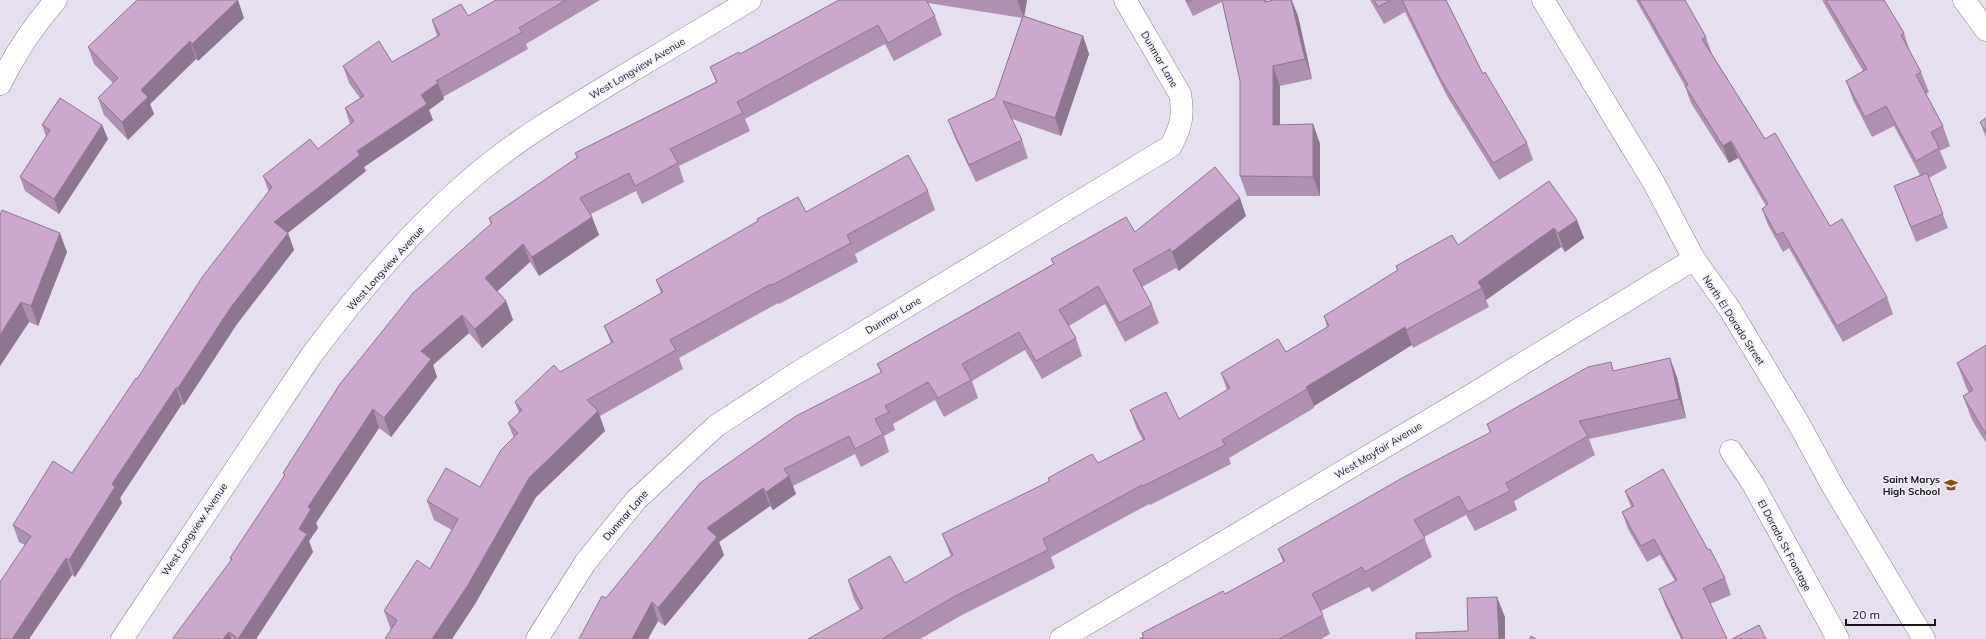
<svg xmlns="http://www.w3.org/2000/svg" width="1986" height="639" viewBox="0 0 1986 639" font-family="Mulish,sans-serif">
	<rect width="100%" height="100%" fill="#e5dff0"/>
	<g fill="none" stroke-linecap="round" stroke-linejoin="round">
		<defs>
			<path id="street" d="M1964 0 1986 30
				M1731 451 1753 484 1838 639
				M122 639 311 356C361 288 427 212 494 160 530 132 571 108 610 84 657 56 703 28 750 0
				M537 639 585 563 636 500 716 426 797 373 1171 146C1181 126 1184 117 1180 94L1125 0
				M1061 639 1470 396 1694 259"/>
			<path id="secondary" d="M1543 0 1654 183 1694 259 1729 308 1799 424 1832 485 1924 639
				M0 84C15 54 34 25 56 0"/>
		</defs>
		<use href="#street" stroke="#878292" stroke-width="23"/>
		<use href="#secondary" stroke="#878292" stroke-width="23"/>
		<use href="#street" stroke="#fff" stroke-width="22"/>
		<use href="#secondary" stroke="#fff" stroke-width="22"/>
	</g>
	<path fill="#af90b1" d="M496 0H600L526 44 528 49 443 97 444 99 429 110 433 120 364 167 366 171 288 233 294 250 237 324 184 405 182 404 120 498 122 503 75 577 72 575 29 639H0L25 545 19 542 13 525 72 473 269 192 263 176 318 149 350 124 345 108 360 98 349 83 343 66 392 62 437 36 432 20 468 16Z
		M838 0H1027L1024 16 1083 36 1089 54 1061 136 1012 119 1022 140 1028 158 976 182 955 138 948 120 995 98 1022 18 928 3 935 16 942 35 894 61 885 44 745 119 750 131 679 166 684 182 642 204 636 191 591 214 592 217 599 235 539 276 530 262 497 291 506 301 513 320 482 348 469 333 433 365 437 377 391 437 379 428 316 523 318 528 309 541 313 552 256 639H173V638L231 561 230 558 284 476 283 473 491 224 489 218 577 158 575 153 716 82 710 67 740 54 838 1Z
		M1185 0H1267V2L1274 0H1292L1298 16 1312 79 1280 86V125L1313 124 1320 144V196H1247L1240 176V81L1222 2 1193 16Z
		M1370 0H1446L1483 74 1527 143 1533 160 1499 180 1447 96 1405 12 1384 24Z
		M1636 0H1685L1706 37 1712 54 1765 139 1830 226 1887 297 1893 314 1843 342 1789 248 1783 252 1768 225 1762 209 1766 206 1738 158 1729 163 1691 103 1685 86Z
		M1822 0H1884L1904 33 1910 52 1921 72 1929 92 1926 94 1943 126 1950 146 1940 151 1947 168 1929 178 1948 228 1916 242 1894 186 1920 175 1894 126 1872 137 1853 100 1846 81 1863 71Z
		M244 18 198 61 196 59 150 104 154 114 128 140 104 115 98 98 113 83 94 64 88 47Z
		M1986 118V138L1980 122Z
		M42 125H102L108 139 59 214 25 191 20 177 46 136Z
		M1549 181 1584 238 1565 252 1561 247 1486 300 1489 307 1413 348 1412 345 1314 406V408L1229 458 1231 464 1150 505 1149 504 1051 557 1055 568 962 615 920 639H808L860 610 854 599 848 580 905 583 951 556 942 534 1049 482 1048 478 1098 463 1143 440 1137 429 1130 410 1179 419 1227 390 1221 373 1286 352 1327 327 1324 316 1397 271 1396 266 1458 245Z
		M928 191 935 210 855 254 858 262 779 304 778 303 679 358 683 369 600 416 605 431 536 497 475 604 452 639H385L391 630 384 611 430 569 452 530 434 520 427 501 480 487 514 438 508 423 519 413 515 402 560 372 611 343 604 326 661 293 656 280 758 222 757 219 806 212Z
		M0 215 67 252 38 326 29 322 0 366Z
		M1246 216 1179 271 1176 268 1142 287 1152 305 1159 323 1125 342 1105 304 1069 326 1076 338 1082 356 1042 379 1025 350 972 381 978 398 944 417 935 400 893 424 895 430 884 436 889 452 861 467 855 454 793 486 796 494 773 510 770 506 719 542 724 555 665 626 658 621 648 639H579L606 598 881 373 877 364 1053 264 1051 259 1135 232Z
		M1986 345V443L1972 420 1963 396 1969 393 1966 387 1957 363Z
		M1614 371 1677 377 1686 418 1589 439 1595 455 1514 501 1517 510 1475 531 1466 515 1424 537 1432 557 1372 592 1369 587 1321 611 1323 615 1330 634 1321 639H1139L1143 637 1142 633 1225 594 1283 562 1278 549 1490 433 1487 424Z
		M1625 491 1708 550 1725 578 1731 595 1710 604 1727 639H1681L1665 605 1659 589 1675 581 1660 555 1647 562 1628 529 1622 512 1631 507Z"/>
	<path fill="#8f7690" d="M238 0 244 18 198 61 192 44Z
		M1017 0H1027L1024 18Z
		M1291 0 1298 16 1312 79 1305 59Z
		M1083 36 1089 54 1061 136 1055 118Z
		M190 41 196 59 150 104 154 114 128 140 122 122 141 90Z
		M1273 66 1280 86V145L1273 125Z
		M438 83 444 99 429 110 433 120 364 167 366 171 280 239 274 222 357 151 421 95Z
		M1313 124 1320 144V196L1313 177Z
		M102 125 108 139 59 214 54 199Z
		M1731 141 1738 158 1729 163 1723 146Z
		M1240 198 1246 216 1179 271 1172 252Z
		M592 217 599 235 539 276 532 257Z
		M1577 220 1584 238 1565 252 1558 233Z
		M1554 228 1561 247 1486 300 1482 288 1478 282Z
		M60 233 67 252 38 326 31 306Z
		M288 233 294 250 237 324 184 405 178 388 231 307Z
		M523 244 530 262 492 296 485 278Z
		M506 301 513 320 482 348 475 329Z
		M21 302 29 322 0 366V335Z
		M462 315 469 333 433 365 437 377 391 437 384 418 421 351Z
		M1405 327 1412 345 1314 406 1306 387Z
		M1670 358 1677 377 1686 418 1679 399Z
		M176 388 182 404 120 498 122 503 75 577 69 560 112 484Z
		M373 409 379 428 316 523 318 528 309 541 313 552 256 639H238L299 529 308 507Z
		M598 411 605 431 536 497 475 604 452 639H432L529 478Z
		M789 476 796 494 773 510 766 492Z
		M763 488 770 506 719 542 724 555 665 626 658 608 707 528Z
		M66 558 72 575 29 639H12Z
		M1497 597 1505 617V639H1499Z
		M652 602 658 621 648 639H632Z
		M229 632 231 639H223Z"/>
	<path fill="#cca8ce" stroke="#8f7690" d="M137 0H238L192 44 190 41 141 90 148 97 122 122 98 98 118 78 88 47Z
		M496 0H566L519 28 522 32 436 81 438 83 421 95 427 104 357 151 360 155 274 222 288 233 231 307 178 388H176L112 484 115 487 69 560 66 558 12 639H0V582L31 536 13 525 53 461 72 473 136 378 137 379 203 276 272 187 263 176 310 139 318 149 354 121 345 108 364 96 343 66 379 41 392 62 440 35 432 20 461 4 468 16Z
		M839 0H926L935 16 888 43 878 25 737 102 743 113 670 149 678 163 635 186 629 173 580 198 592 217 532 257 523 244 485 278 506 301 475 329 462 315 421 351 431 359 384 418 373 409 308 507 311 509 299 529 307 534 238 639 229 632 223 639H174L173 638 232 559 230 558 285 475 283 473 340 384 413 293 492 223 489 218 578 157 575 153 717 82 710 67 739 52 740 54Z
		M1187 0H1193L1188 2Z
		M1222 0H1264L1265 2 1274 0H1291L1305 59 1273 66V125L1313 124V177L1240 176V81Z
		M1374 0H1391L1378 7Z
		M1402 0H1446L1483 74 1485 72 1527 143 1493 163 1441 80Z
		M1639 0H1685L1706 37 1702 39 1765 139 1775 133 1830 226 1842 219 1887 297 1837 326 1783 232 1777 235 1762 209 1768 204 1731 141 1723 146 1685 86 1688 85Z
		M1826 0H1884L1904 33 1901 35 1921 72 1916 75 1943 126 1931 132 1939 148 1916 161 1886 106 1865 117 1846 81 1867 69Z
		M1023 16 1083 36 1055 118 1003 101 1022 140 969 165 948 120 995 98Z
		M60 98 102 125 54 199 20 177 50 130 42 125Z
		M1986 118V132L1980 122Z
		M908 155 928 191 847 235 851 243 772 285 771 284 670 340 676 350 587 400 598 411 529 478 468 585 432 639H385L397 620 384 611 417 560 430 569 458 519 427 501 446 468 480 487 501 450 518 433 508 423 522 410 515 402 554 365 560 372 613 342 604 326 663 292 656 280 758 221 757 219 798 197 806 212Z
		M1215 167 1240 198 1172 252 1170 249 1133 270 1152 305 1119 323 1098 286 1059 310 1076 338 1036 361 1019 332 962 364 971 380 938 398 928 382 885 406 889 412 875 419 883 434 855 449 849 436 784 469 789 476 766 492 763 488 707 528 717 537 658 608 652 602 632 639H579L602 596 606 598 700 483 796 416 882 372 877 364 1054 264 1051 259 1126 217 1135 232Z
		M1927 173 1943 214 1911 227 1894 186Z
		M1549 181 1577 220 1558 233 1554 228 1478 282 1482 288 1406 330 1405 327 1306 387 1307 389 1222 440 1225 445 1143 486 1142 485 1043 539 1048 550 955 596 882 639H808L863 608 848 580 890 556 905 583 953 555 942 534 1050 481 1048 478 1092 454 1098 463 1145 439 1130 410 1166 392 1179 419 1230 388 1221 373 1278 339 1286 352 1329 326 1324 316 1398 270 1396 266 1452 235 1458 245Z
		M2 210 60 233 31 306 21 302 0 335V215Z
		M1986 345V434L1963 396 1973 390 1957 363Z
		M1670 358 1679 399 1579 421 1588 436 1506 483 1510 491 1468 512 1459 496 1414 520 1425 538 1365 572 1362 567 1312 594 1323 615 1279 639H1139L1144 637 1142 633 1223 591 1225 594 1285 561 1278 549 1404 477 1491 432 1487 424 1588 367 1611 362 1613 371Z
		M1663 469 1708 550 1710 549 1725 578 1703 588 1727 639H1683L1659 589 1677 580 1654 539 1641 546 1622 512 1634 506 1625 491Z
		M1497 597 1499 639H1416V633L1468 631 1467 598Z
		M1759 625 1766 639H1732Z
		M1531 636 1536 639H1530Z"/>
	<defs>
		<symbol id="school-bare" viewBox="-9 -9 18 18"><path d="M0-5L7-2L0 1L-7-2ZM-4 1L0 2.5L4 1V4Q0 6-4 4Z" fill="#8d530f" stroke="#f2edfe" stroke-width="2.5" paint-order="stroke"/></symbol>
	</defs>
	<g fill-rule="evenodd">
		<use href="#school-bare" x="1941" y="475" width="20" height="20"/>
	</g>
	<g text-anchor="middle" stroke-width="3" stroke-linejoin="round" paint-order="stroke">
		<g font-size="10" fill="#17151b" stroke="#f2edfe">
			<text transform="translate(1160 59) rotate(60)" y="4">Dunmar Lane</text>
			<text transform="translate(637 68) rotate(-31)" y="4">West Longview Avenue</text>
			<text transform="translate(385 268) rotate(-48)" y="4">West Longview Avenue</text>
			<text transform="translate(893 315) rotate(-31)" y="4">Dunmar Lane</text>
			<text transform="translate(1734 320) rotate(57)" y="4">North El Dorado Street</text>
			<text transform="translate(1378 450) rotate(-31)" y="4">West Mayfair Avenue</text>
			<text transform="translate(625 515) rotate(-49)" y="4">Dunmar Lane</text>
			<text transform="translate(194 529) rotate(-56)" y="4">West Longview Avenue</text>
			<text transform="translate(1785 545) rotate(62)" y="4">El Dorado St Frontage</text>
		</g>
		<g font-size="10" font-weight="bold" fill="#17151b" stroke="#f2edfe" text-anchor="end">
			<text x="1940" y="483">Saint Marys<tspan x="1940" dy="12">High School</tspan></text>
		</g>
	</g>
	<path d="M1846 619v6h89v-6" fill="none" stroke="#17151b" stroke-width="2"/>
	<text x="1852" y="619" font-size="12" fill="#17151b" stroke="#f2edfe" stroke-width="3" paint-order="stroke">20 m</text>
</svg>
